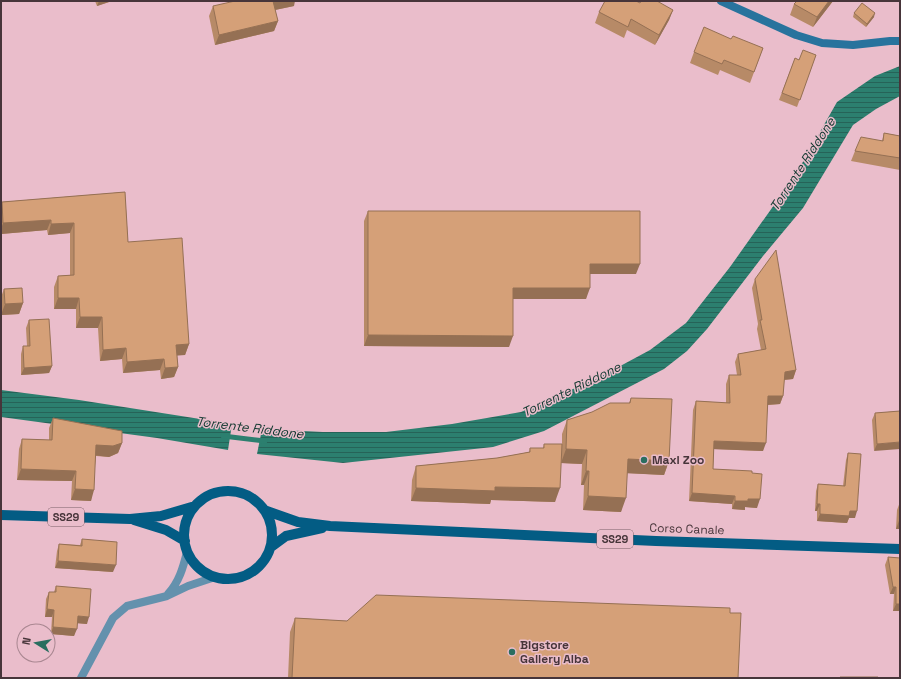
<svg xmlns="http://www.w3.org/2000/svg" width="901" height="679" viewBox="0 0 901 679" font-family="'Space Grotesk',sans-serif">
	<defs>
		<pattern id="water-rules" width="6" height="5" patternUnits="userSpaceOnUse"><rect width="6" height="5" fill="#2c7f6f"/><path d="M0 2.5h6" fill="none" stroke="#266358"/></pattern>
	</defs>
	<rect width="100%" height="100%" fill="#eabdcb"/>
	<path fill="url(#water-rules)" d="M900 66V96L876 109 853 125 803 208 763 256 707 329 687 351 664 369 544 431 493 447 343 463 257 454 262 429 323 432H386L452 424 521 412 598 378 650 350 686 323 730 267 796 174 837 102 875 76Z
		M1 390 79 400 232 424 228 450 157 438 1 417Z"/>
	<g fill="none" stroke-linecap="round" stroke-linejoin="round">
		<path stroke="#2c7f6f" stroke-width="5" d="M223 436 265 441"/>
		<path stroke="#6491ad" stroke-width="8" d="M168 594C179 582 183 568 187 552
			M81 678 113 618 127 606 167 596 188 586 215 577"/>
		<path stroke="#28739d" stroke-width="8" d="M721 1 796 35 822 43 853 45 890 41H900"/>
		<path stroke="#035c84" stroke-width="10" d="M184 535a44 44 0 1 1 88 0a44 44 0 1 1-88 0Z
			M264 510 298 522 330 526 656 541 900 549
			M1 515 130 519 161 516 195 506
			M134 520 166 530 185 541
			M271 547 286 536 322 528"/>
	</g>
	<path fill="#b78a67" d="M95 1H112L97 6Z
		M833 1 813 27 790 15 794 4Z
		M213 6H294L275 10 278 21 274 31 215 45 209 16Z
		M673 10 669 20 655 45 627 30 624 38 595 23 599 12Z
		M854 13 874 17 866 27 853 17Z
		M731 39 763 48 750 83 720 70 718 75 690 63 694 52Z
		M816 55 797 107 779 100 795 58 799 60Z
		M884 133 900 136V171H899L900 170 851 161 855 151 882 141Z
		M125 192 128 242 189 344 185 355H177L178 367 174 377 161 379 160 370 123 373 122 359 100 361 98 328H76V309H54V287L58 276 70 275V233L48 235 47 230 1 234 2 202Z
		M368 211 636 274H590L586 299H513L509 347 364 346V221Z
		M755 279 796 370 793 379 784 380 783 396 780 404 768 405 763 451 714 449 713 469 752 473 757 508 745 507V510L732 509V504L689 501 693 410 696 401 726 403V384L729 375H737L735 362 738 354 761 350 757 329 758 324 752 288Z
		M4 289 23 303 19 314 1 315V297Z
		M29 320 52 366 49 373 21 375V354L23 346H27L26 328Z
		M631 398 669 461 664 475 627 473 621 512 583 510 584 485H581L582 464 561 463 555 502 491 500 490 504 411 501 412 480 416 466 497 458 529 452 530 448H543L544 444H562V434L567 420 629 403Z
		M900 411 874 451 872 420 875 413Z
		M53 418 122 443 118 453 109 457 96 456 91 501 71 500 72 481 17 480 19 449 22 439 49 440V428Z
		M848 453 855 518H849L847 523 817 521V511H815L816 491 818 484 843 486 846 460Z
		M900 502V529H896L897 510Z
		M82 539 113 572 55 568 57 551 59 544 80 545Z
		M888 557 900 558V611H893L894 594H890L885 565Z
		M56 586 87 624 77 623 74 636 51 634 52 617H45L46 599 49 592H54Z
		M730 613 738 678H288L290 632 295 618 347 621Z"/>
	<path fill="#957054" d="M99 1H112L97 6Z
		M273 1H295L294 6 270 11Z
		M829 1H833L813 27 817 17Z
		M673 10 669 20 655 45 659 35Z
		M875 13 874 17 866 27 867 24Z
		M278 21 274 31 215 45 219 35Z
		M51 220 47 230 1 234V229L3 223Z
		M74 223 70 233 48 235 51 224Z
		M590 264H640L636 274H586Z
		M513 288H590L586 299H509Z
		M58 298H79L76 309H54Z
		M23 303 19 314 1 315 5 304Z
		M80 317H102L98 328H76Z
		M368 335 513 336 509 347 364 346Z
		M189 344 185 355 172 356 176 345Z
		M126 348 122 359 100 361 103 350Z
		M164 359 160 370 123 373 127 362Z
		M52 366 49 373 21 375 24 368Z
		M178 367 174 377 161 379 165 368Z
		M796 370 793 379 782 380 785 372Z
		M768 396H783L780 404 765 405Z
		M714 441 766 443 763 451 711 449Z
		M900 442V449L874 451 877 444Z
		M122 443 118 453 109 457 92 455 96 445Z
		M566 449 587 450 582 464 561 463Z
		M628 459 669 461 664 475 623 473Z
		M21 469 76 471 72 481 17 480Z
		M586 471H589L584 485H581Z
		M495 487 560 488 555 502 491 500 490 504 411 501 416 488Z
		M75 489 94 490 91 501 71 500Z
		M692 493 735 496 732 504 689 501Z
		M588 496 626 498 621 512 583 510Z
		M748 499H760L757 508 745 507V510L732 509 735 501Z
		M817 504H820L817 511H815Z
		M850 511H857L855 518H849L847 523 817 521 820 514Z
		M900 518V529H896Z
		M58 561 116 565 113 572 55 568Z
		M893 587H896L894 594H890Z
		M896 604H900V611H893Z
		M47 609 54 610 52 617H45Z
		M78 616 89 617 87 624 75 623Z
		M53 627 77 629 74 636 51 634Z"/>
	<path fill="#d5a078" stroke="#957054" d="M235 1H273L278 21 219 35 213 6Z
		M605 1H636L640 3 641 1H657L673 10 659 35 631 19 628 27 599 12Z
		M797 1H829L817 17 794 4Z
		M862 3 875 13 867 24 854 13Z
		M704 27 731 39 733 36 763 48 754 72 724 60 722 64 694 52Z
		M803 50 816 55 800 100 782 93 795 58 799 60Z
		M884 133 900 136V158L855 151 861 137 883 141Z
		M125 192 128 242 182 238 189 344 176 345 178 367 165 368 164 359 127 362 126 348 103 350 102 317H80L79 298H58V276L74 275V223L51 224V220L3 223 2 202Z
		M368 211H640V264H590V288H513V336L368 335Z
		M776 250 796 370 785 372 783 396H768L766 443 714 441 713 469 752 471V473L762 474 760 499H748V501H735V496L692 493 696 401 730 403 729 375H741L738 354 766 349 760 320H762L755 279Z
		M22 288 23 303 5 304 4 289Z
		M49 319 52 366 24 368 23 346H30L29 320Z
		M631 398 672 399 669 461 628 459 626 498 588 496 589 471H586L587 450 566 449 567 420 592 412 610 403H630Z
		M900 411V442L877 444 875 413Z
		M53 418 122 431V443L113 446 96 445 94 490 75 489 76 471 21 469 22 439 52 440Z
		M544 444H562L560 488 495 487V491L416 488V466L497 458 530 452V448H544Z
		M848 453 861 454 857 511H850L849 516 820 514V504H817L818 484 845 486Z
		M82 539 117 542 116 565 58 561 59 544 82 546Z
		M888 557 900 558V604H896V587H893Z
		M56 586 91 589 89 617 78 616 77 629 53 627 54 610 47 609 49 592H56Z
		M376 595 730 608V613H741L738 678H292L295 618 347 621Z
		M840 677H878V678H840Z"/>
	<g fill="#2a6e60" stroke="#eabdcb" stroke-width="1.5">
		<circle cx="644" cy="460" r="4"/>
		<circle cx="512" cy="652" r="4"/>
	</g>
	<g text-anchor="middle" stroke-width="3" stroke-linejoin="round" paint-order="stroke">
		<g fill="#eabdcb" stroke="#785e66" stroke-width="1">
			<rect x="48" y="508" width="36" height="18" rx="3"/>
			<rect x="597" y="530" width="36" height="18" rx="3"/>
		</g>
		<g font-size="11" font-weight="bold" fill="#47353a">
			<text x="66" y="521">SS29</text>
			<text x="615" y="543">SS29</text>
		</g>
		<g font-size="12" font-weight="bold" fill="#47353a" stroke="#eabdcb" text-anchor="start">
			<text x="652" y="464">Maxi Zoo</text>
			<text x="520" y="649">Bigstore<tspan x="520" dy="14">Gallery Alba</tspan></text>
		</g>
		<g font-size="12" fill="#47353a" stroke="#eabdcb">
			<text transform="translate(687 529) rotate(2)" y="4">Corso Canale</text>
		</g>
		<g font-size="13" font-style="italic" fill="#123830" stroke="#eabdcb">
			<text transform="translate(802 164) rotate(-57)" y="5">Torrente Riddone</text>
			<text transform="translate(571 389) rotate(-26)" y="5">Torrente Riddone</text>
			<text transform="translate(250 427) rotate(7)" y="5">Torrente Riddone</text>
		</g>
	</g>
	<rect width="901" height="679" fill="none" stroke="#47353a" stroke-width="4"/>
	<g transform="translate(36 643) rotate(281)"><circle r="19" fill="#eabdcb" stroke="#a98791"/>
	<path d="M0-3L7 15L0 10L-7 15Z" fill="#2a6e60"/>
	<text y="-6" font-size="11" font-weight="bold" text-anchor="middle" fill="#47353a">N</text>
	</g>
</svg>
